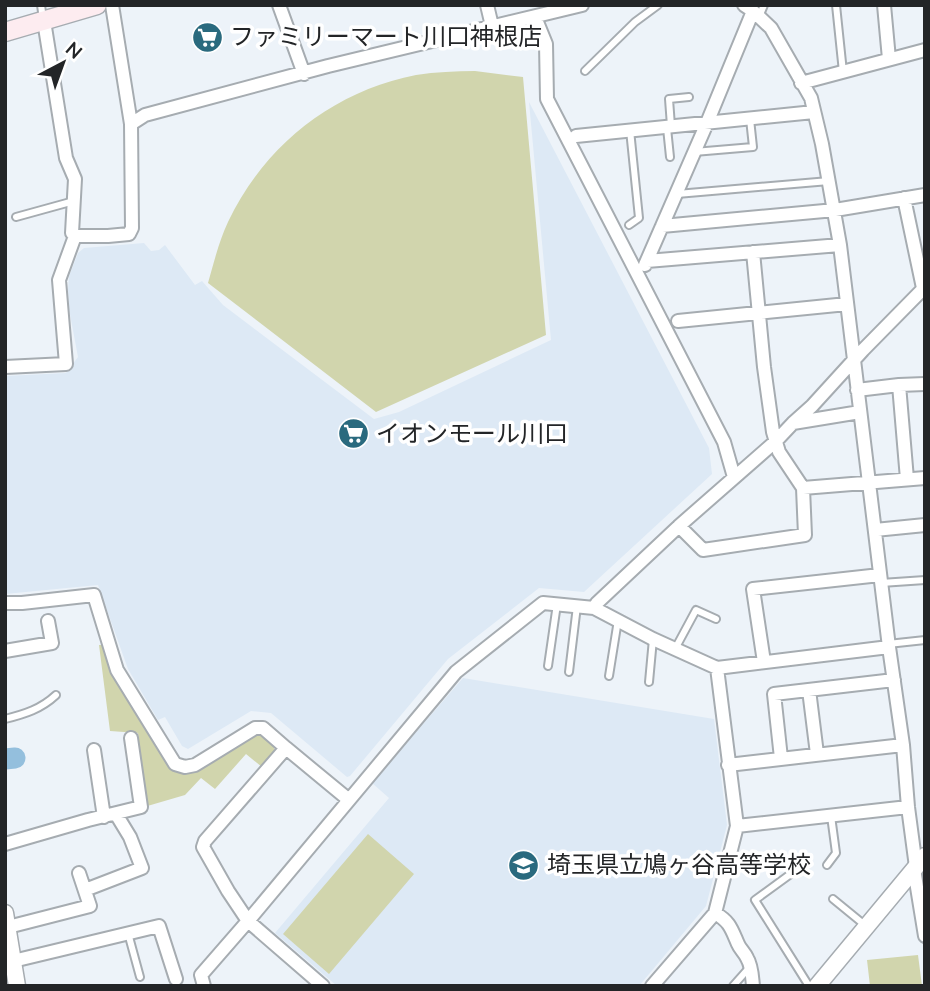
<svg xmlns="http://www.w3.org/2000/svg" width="930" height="991" viewBox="0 0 930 991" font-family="'Nunito Sans','Noto Sans JP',sans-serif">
	<rect width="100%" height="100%" fill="#edf3f9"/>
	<path fill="#dde9f5" d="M529 102 709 448 712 474 584 592 539 588 448 659 350 776 347 777 271 713 251 711 188 749 182 746 165 717 158 720 128 669 98 585 5 594V376L66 373 78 357 69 309 68 290 69 276 78 253 84 248 144 243 151 251 159 250 165 245 195 285 202 281 223 305 374 419 399 412 551 340Z
		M463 678 714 719 727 825 706 906 639 986H337L275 933 389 798 372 783Z"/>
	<path fill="#d1d5ad" d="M475 71 523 77 546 335 376 412 208 283C214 262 219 241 228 222 264 146 333 91 416 75 436 72 455 71 475 71Z
		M99 645H103L113 674 170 768 190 773 255 734C267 735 273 740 275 752L262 767 246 754 215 789 201 778 185 795 144 807 138 733 110 731Z
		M368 834 414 874 329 974 283 934Z
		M918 955 922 986H870L867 960Z"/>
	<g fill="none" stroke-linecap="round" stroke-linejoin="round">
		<path stroke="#94bfdd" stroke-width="21" d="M5 759 15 758"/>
		<defs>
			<path id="service" d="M41 5 43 19
				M836 5 843 72
				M759 17 764 5
				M585 71 635 22 658 5
				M671 126 669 99 689 97
				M667 128 670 157
				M694 152 753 147 750 119
				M677 194 829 181
				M16 217 74 201
				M629 225 639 218 630 130
				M881 583 925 580
				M888 644 925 640
				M675 649 696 610 716 619
				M548 666 557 604
				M569 672 577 606
				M609 676 618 620
				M649 682 653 639
				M5 719C25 714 41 709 56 695
				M827 865 836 853 831 816
				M792 873 755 900 809 986
				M833 899 866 926
				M128 933 140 977
				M733 986 749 968"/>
			<path id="minor" d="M279 5 304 74
				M487 5 492 26
				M744 5 753 11 771 28 811 98 822 144 840 245 889 647 903 745 908 807 916 867
				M884 5 889 59
				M535 17 546 44 547 99 724 442 734 477
				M44 21 66 158 75 179 72 233 75 236
				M801 83 925 50
				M131 124 145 115 328 66 582 5
				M576 136 814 112
				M904 198 923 288
				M662 226 835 210 925 195
				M647 261 840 245
				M645 265 707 123 753 11
				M678 321 847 304
				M5 367 66 364 59 280 75 236H108L129 234 132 228 131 124 112 5
				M899 385 907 479
				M857 390 899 385 925 384
				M793 423 860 412
				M803 488 925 478
				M679 526 703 550 805 535 803 488 779 452 773 432 764 367 753 252
				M875 530 925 525
				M5 603H22L94 595 117 670 175 764 185 767 195 765 255 728H263L286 748
				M594 608 597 603 679 526 776 441 793 423 812 406 863 350 925 287
				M5 651 52 643 48 621
				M764 662 753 589 880 575
				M809 690 817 754
				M94 750 104 817
				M781 758 774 694 894 680
				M728 765 903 745
				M737 826 908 807
				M5 844 88 820 141 807 131 738
				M913 871 915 875 925 936
				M85 890 142 868 130 837 116 814
				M715 913C730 922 731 928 738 944 740 949 745 953 747 958 752 966 752 977 753 986
				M8 927 90 906 79 873
				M13 961 159 926 176 979
				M204 986 201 975 248 921 456 672 543 603 594 608 653 639 717 668 889 647
				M323 986 248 921 228 891 203 847 205 841 286 748 349 800
				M652 986 715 913 737 826 717 668"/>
			<path id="tertiary" d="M5 913 17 986
				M817 986 925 856"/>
			<path id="secondary" d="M5 32 97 5"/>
		</defs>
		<use href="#service" stroke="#a6acb1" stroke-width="10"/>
		<use href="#minor" stroke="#a6acb1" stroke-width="16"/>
		<use href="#tertiary" stroke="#a6acb1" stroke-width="19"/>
		<use href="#secondary" stroke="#a6acb1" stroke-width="21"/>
		<use href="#service" stroke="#fff" stroke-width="6"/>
		<use href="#minor" stroke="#fff" stroke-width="12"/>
		<use href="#tertiary" stroke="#fff" stroke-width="16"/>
		<use href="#secondary" stroke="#fdecf0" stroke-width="18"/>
	</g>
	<defs>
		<symbol id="supermarket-disc" viewBox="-11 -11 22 22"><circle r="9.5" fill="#2a6a7e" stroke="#fff"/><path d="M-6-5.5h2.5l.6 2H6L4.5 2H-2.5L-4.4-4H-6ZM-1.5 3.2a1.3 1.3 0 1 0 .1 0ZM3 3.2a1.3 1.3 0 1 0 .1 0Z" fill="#fff"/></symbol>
		<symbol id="school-disc" viewBox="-11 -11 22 22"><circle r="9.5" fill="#2a6a7e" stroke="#fff"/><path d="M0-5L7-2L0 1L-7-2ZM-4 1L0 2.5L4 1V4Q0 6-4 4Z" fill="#fff"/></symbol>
	</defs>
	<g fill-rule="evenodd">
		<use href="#supermarket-disc" x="190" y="20" width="35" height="35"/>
		<use href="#supermarket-disc" x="336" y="416" width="35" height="35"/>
		<use href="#school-disc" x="506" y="848" width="35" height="35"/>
	</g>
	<g text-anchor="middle" stroke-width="7" stroke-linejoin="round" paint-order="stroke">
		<g font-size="24" fill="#232527" stroke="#fff" text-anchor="start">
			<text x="230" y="45">ファミリーマート川口神根店</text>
			<text x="376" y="442">イオンモール川口</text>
			<text x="547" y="873">埼玉県立鳩ヶ谷高等学校</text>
		</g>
	</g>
	<rect width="930" height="991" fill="none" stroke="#232527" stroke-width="14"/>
	<g transform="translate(63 63) rotate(41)" stroke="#ffffff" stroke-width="5" paint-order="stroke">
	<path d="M0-5L12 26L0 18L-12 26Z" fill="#232527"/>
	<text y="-10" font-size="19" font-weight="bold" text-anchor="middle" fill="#232527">N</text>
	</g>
</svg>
